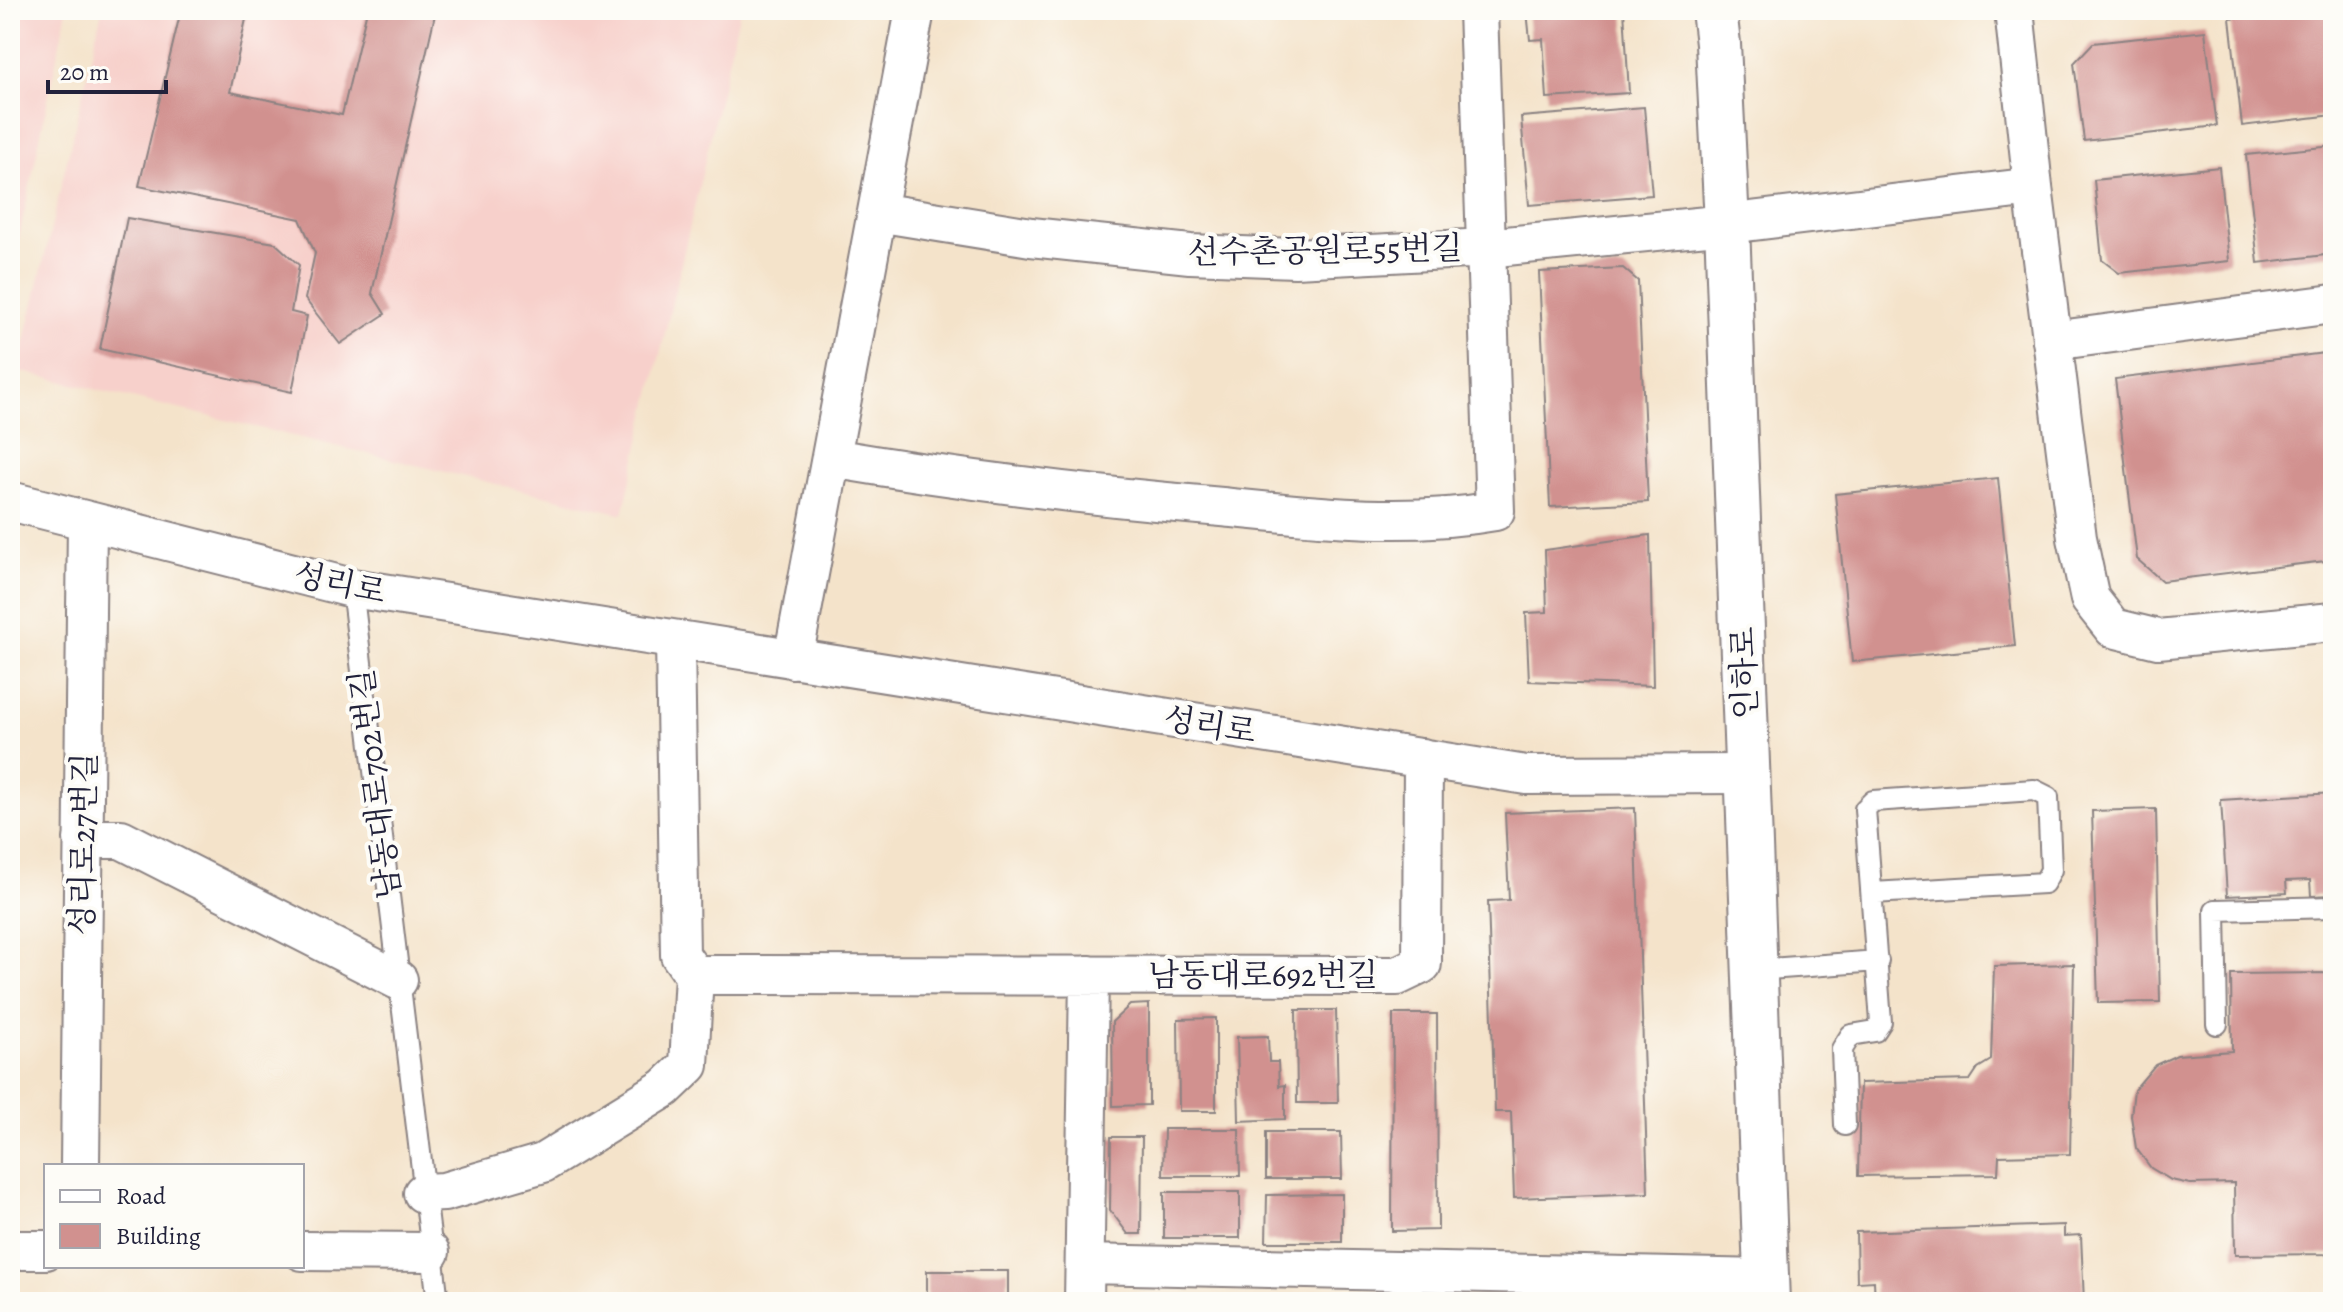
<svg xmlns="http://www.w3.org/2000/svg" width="2343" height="1312" viewBox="0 0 2343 1312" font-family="Alegreya,'Noto Serif KR',serif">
	<rect width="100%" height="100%" fill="#fdfcf7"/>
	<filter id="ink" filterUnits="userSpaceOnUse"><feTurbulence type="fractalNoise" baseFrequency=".0125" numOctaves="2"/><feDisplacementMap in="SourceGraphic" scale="16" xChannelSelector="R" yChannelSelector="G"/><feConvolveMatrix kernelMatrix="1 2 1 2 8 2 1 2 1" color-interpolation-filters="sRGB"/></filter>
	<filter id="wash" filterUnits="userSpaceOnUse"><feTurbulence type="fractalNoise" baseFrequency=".006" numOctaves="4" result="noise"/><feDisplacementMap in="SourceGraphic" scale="32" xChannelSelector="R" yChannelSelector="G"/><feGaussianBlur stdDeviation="1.8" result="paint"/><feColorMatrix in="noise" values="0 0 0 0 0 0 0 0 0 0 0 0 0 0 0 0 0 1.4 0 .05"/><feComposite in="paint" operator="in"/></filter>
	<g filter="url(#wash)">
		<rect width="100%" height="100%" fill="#f4e3ca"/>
		<path fill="#f7d0cb" d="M10 10H67L10 280Z
			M102 10H740L623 514 18 371Z"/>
		<g id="blocks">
			<path fill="#d1918f" d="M181 10H248L230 92 342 115 367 10H436L372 293 385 314 340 344 305 299 315 253 300 219 139 186Z
				M1546 10H1624L1629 93 1547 98 1543 39 1530 40 1527 11Z
				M2304 10H2333V115L2242 126 2230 18Z
				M2205 31 2217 126 2084 141 2074 63 2093 43Z
				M1644 107 1652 195 1529 205 1521 117Z
				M2333 146V254L2258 263 2246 155Z
				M2219 167 2229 261 2119 273 2102 260 2094 180Z
				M127 218 275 243 299 265 291 312 307 316 292 392 100 349Z
				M1623 268 1638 281 1648 502 1550 507 1539 272Z
				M2333 352V560L2162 581 2137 559 2115 379Z
				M1998 478 2015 646 1852 662 1835 494Z
				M1650 535 1653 686 1529 681 1526 613 1547 612 1545 550Z
				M2333 793V895L2311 896 2310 880 2286 881 2287 893 2227 896 2221 800Z
				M1635 808 1648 1193 1514 1198 1511 1112H1495L1488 901 1509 900 1505 813Z
				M2156 809 2160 1002 2098 1003 2092 811Z
				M2074 964 2070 1154 1999 1156 1998 1174 1858 1176 1860 1083 1970 1080 1978 1068 1991 1060 1994 966Z
				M2333 973V1254L2235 1255 2234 1183 2190 1184 2171 1180 2151 1168 2136 1148 2131 1116 2134 1090 2155 1065 2177 1055 2232 1051 2231 974Z
				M1149 1004V1105L1113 1106 1112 1022 1130 1005Z
				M1296 1010H1336L1338 1103H1297Z
				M1393 1014H1437L1438 1230 1392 1231Z
				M1216 1018V1111H1179L1178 1019Z
				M1268 1036 1269 1062H1278L1279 1086 1285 1085V1119L1239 1121 1237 1037Z
				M1164 1129H1239L1240 1176H1163Z
				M1266 1132H1341L1342 1179H1266Z
				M1111 1137H1142L1141 1234H1128L1110 1210Z
				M1164 1192H1240V1238H1164Z
				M1342 1194V1242H1266L1267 1195Z
				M2064 1225V1236L2081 1235 2084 1302H1875L1874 1281 1857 1282 1856 1232Z
				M927 1271H1008V1302H927Z
				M1664 1295 1670 1302H1627V1297Z
				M1465 1298V1302H1422V1299Z"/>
		</g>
	</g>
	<g filter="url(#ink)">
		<use href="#blocks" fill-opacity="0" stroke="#8b8282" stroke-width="2"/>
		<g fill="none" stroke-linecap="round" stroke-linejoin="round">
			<defs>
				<path id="lane" d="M352 588 438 1302
					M1754 970 1878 961
					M2217 1024 2215 910 2333 907
					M1845 1125 1842 1049 1851 1035 1875 1031 1881 1022 1865 809 1873 801 2034 790 2048 797 2051 870 2044 883 1873 893"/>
				<path id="street" d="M2014 10 2033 187 2077 538 2090 599 2113 628 2158 639 2333 622
					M877 212 1031 237 1190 254 1295 258 1486 248 1727 224 2033 187
					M2052 341 2333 304
					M831 458C960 480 1091 496 1222 507 1312 516 1405 527 1495 511L1478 10
					M10 501 352 588 1526 775 1747 774
					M675 640 680 955 694 975
					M793 659 915 10
					M83 839H121L398 980
					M694 975 1397 976 1422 964 1423 758
					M80 1166 87 521
					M423 1193 444 1192 543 1163 665 1088 689 1065 694 975
					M10 1250H46
					M302 1251 430 1252
					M1085 1264 1765 1279
					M1084 1302 1089 975"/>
				<path id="secondary" d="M1714 10 1718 44 1727 224 1767 1302"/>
			</defs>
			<use href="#lane" stroke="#8b8282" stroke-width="24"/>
			<use href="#street" stroke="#8b8282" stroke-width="42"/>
			<use href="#secondary" stroke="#8b8282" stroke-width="48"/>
			<use href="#lane" stroke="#fff" stroke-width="20"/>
			<use href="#street" stroke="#fff" stroke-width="38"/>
			<use href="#secondary" stroke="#fff" stroke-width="44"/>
		</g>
	</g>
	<g text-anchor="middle" stroke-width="8" stroke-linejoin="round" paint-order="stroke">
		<g font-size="32" fill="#22223b" stroke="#fdfcf7">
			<text transform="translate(1325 250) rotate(-1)" y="11">선수촌공원로55번길</text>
			<text transform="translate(340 583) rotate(12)" y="11">성리로</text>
			<text transform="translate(1744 673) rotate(-92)" y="11">인하로</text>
			<text transform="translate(1210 725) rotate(9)" y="11">성리로</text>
			<text transform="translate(375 784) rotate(-97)" y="11">남동대로702번길</text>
			<text transform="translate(83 844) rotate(-89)" y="11">성리로27번길</text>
			<text x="1263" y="986">남동대로692번길</text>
		</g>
	</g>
	<rect width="2343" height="1312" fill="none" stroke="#fdfcf7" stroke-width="40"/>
	<rect x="44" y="1164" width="260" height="104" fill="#fdfcf7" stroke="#a5a5ac" stroke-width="2"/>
	<rect x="60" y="1190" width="40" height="12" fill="#ffffff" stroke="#a5a5ac" stroke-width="2"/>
	<text x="116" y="1204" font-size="24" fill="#22223b">Road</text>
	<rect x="60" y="1224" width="40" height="24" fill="#d1918f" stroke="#a5a5ac" stroke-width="2"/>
	<text x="116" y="1244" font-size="24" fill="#22223b">Building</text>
	<path d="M48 80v12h118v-12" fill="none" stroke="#22223b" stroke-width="4"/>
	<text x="60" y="80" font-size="24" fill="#22223b" stroke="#fdfcf7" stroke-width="6" paint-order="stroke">20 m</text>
</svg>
